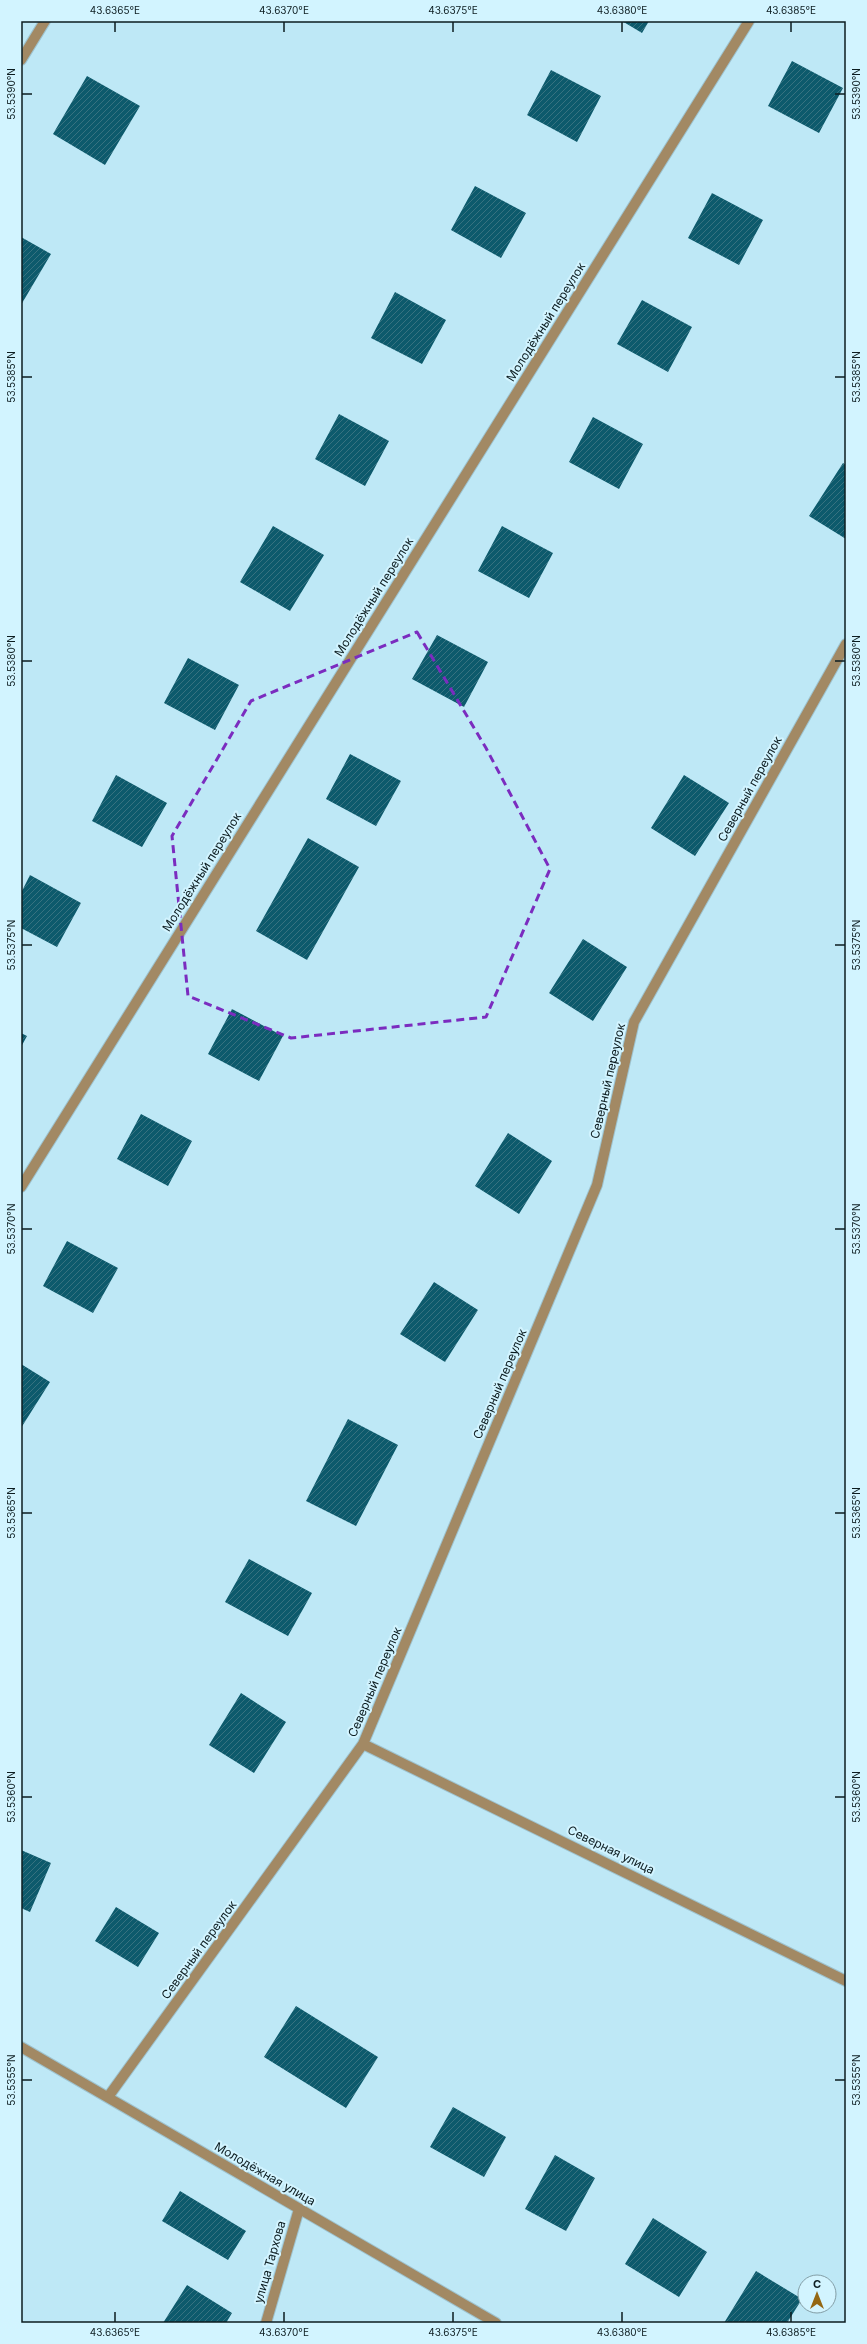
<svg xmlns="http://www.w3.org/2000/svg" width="867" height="2344" viewBox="0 0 867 2344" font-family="Inter,sans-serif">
	<defs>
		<pattern id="building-hatch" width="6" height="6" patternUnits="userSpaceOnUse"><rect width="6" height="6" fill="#0d5a6c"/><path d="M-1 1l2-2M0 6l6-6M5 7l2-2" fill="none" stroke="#377280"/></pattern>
	</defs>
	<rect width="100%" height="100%" fill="#bee8f6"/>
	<path fill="url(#building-hatch)" d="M622 21H649L642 33Z
		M792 61 843 88 819 133 768 106Z
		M551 70 601 96 577 142 527 115Z
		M87 76 140 106 105 165 53 134Z
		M475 186 526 213 501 258 451 230Z
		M712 193 763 220 739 265 688 238Z
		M21 237 51 254 21 305Z
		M395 292 446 320 422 364 371 338Z
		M642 300 692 327 668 372 617 344Z
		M339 414 389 441 365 486 315 459Z
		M593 417 643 444 619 489 569 462Z
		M843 463 846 465V539L809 516Z
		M273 526 324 555 290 611 240 582Z
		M502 526 553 553 529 598 478 571Z
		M437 635 488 662 464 707 412 679Z
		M188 658 239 685 215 730 164 703Z
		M350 754 401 781 376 826 326 799Z
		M116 775 167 803 142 847 92 821Z
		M684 775 729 803 695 856 651 828Z
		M308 838 359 867 307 960 256 931Z
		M30 875 81 903 57 947 21 928V893Z
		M583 939 627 967 593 1021 549 993Z
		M232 1009 283 1036 259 1081 208 1054Z
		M21 1033 27 1036 21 1047Z
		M141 1114 192 1141 168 1186 117 1159Z
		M508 1133 552 1161 519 1214 475 1186Z
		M67 1241 118 1268 93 1313 43 1286Z
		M434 1282 478 1310 445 1362 400 1334Z
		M21 1364 50 1382 21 1428Z
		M348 1419 398 1445 356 1526 306 1501Z
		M249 1559 312 1593 288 1636 225 1602Z
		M241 1693 286 1722 254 1773 209 1745Z
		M21 1850 51 1863 30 1912 21 1908Z
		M116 1907 159 1933 138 1967 95 1941Z
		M296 2006 378 2057 346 2108 264 2057Z
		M453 2107 506 2137 484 2177 430 2147Z
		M555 2155 595 2178 566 2231 525 2209Z
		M180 2191 246 2231 228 2260 162 2221Z
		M653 2218 707 2252 679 2297 625 2264Z
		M756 2271 802 2299 787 2323H724Z
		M187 2285 232 2313 226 2323H163Z"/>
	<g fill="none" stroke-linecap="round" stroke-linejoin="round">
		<defs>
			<path id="minor" d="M21 60 45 21
				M21 1187 749 21
				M363 1744 846 1981
				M21 2047 496 2323
				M108 2097 363 1744 597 1185 634 1022 846 644
				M266 2323 299 2209"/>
		</defs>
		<use href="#minor" stroke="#9ec3cf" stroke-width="12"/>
		<use href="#minor" stroke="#a28964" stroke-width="10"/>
	</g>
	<path fill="none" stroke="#7b2cbf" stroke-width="3" stroke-dasharray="8 5" stroke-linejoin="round" d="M417 632 486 748 550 869 486 1017 291 1038 188 996 172 836 251 701Z"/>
	<path fill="none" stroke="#0c1c20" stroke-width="1.5" d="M115 22V32M284 22V32M453 22V32M622 22V32M791 22V32M22 94H32M835 94H845M22 377H32M835 377H845M22 661H32M835 661H845M22 945H32M835 945H845M22 1229H32M835 1229H845M22 1513H32M835 1513H845M22 1797H32M835 1797H845M22 2080H32M835 2080H845M115 2312V2322M284 2312V2322M453 2312V2322M622 2312V2322M791 2312V2322"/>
	<g text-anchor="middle" stroke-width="4" stroke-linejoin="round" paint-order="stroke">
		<g font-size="12" fill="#0c1c20" stroke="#d2f4ff">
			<text transform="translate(546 322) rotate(-58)" y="4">Молодёжный переулок</text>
			<text transform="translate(374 597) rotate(-58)" y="4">Молодёжный переулок</text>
			<text transform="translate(750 789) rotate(-61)" y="4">Северный переулок</text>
			<text transform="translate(202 872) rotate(-58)" y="4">Молодёжный переулок</text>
			<text transform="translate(608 1081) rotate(-77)" y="4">Северный переулок</text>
			<text transform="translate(500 1384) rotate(-67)" y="4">Северный переулок</text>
			<text transform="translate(375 1682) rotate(-67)" y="4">Северный переулок</text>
			<text transform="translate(611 1850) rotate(26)" y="4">Северная улица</text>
			<text transform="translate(199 1950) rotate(-54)" y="4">Северный переулок</text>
			<text transform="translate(265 2174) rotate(30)" y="4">Молодёжная улица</text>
			<text transform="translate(270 2262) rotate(-74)" y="4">улица Тархова</text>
		</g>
	</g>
	<rect width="867" height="2344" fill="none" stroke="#d2f4ff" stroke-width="44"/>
	<g transform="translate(817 2294)"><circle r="19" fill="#d2f4ff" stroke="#839ea6"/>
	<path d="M0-3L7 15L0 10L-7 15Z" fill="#946713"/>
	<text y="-6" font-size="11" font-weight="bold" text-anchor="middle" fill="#0c1c20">С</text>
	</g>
	<rect x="22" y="22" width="823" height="2300" fill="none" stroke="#0c1c20" stroke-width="1.5"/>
	<g font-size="10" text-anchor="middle" fill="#0c1c20">
		<text x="115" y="14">43.6365°E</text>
		<text x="284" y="14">43.6370°E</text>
		<text x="453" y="14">43.6375°E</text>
		<text x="622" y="14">43.6380°E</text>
		<text x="791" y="14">43.6385°E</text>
		<text transform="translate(11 94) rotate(-90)" y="4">53.5390°N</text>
		<text transform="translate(856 94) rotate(-90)" y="4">53.5390°N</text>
		<text transform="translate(11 377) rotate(-90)" y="4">53.5385°N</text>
		<text transform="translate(856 377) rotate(-90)" y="4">53.5385°N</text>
		<text transform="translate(11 661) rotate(-90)" y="4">53.5380°N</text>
		<text transform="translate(856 661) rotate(-90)" y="4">53.5380°N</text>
		<text transform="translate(11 945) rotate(-90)" y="4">53.5375°N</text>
		<text transform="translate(856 945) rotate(-90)" y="4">53.5375°N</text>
		<text transform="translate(11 1229) rotate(-90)" y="4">53.5370°N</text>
		<text transform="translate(856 1229) rotate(-90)" y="4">53.5370°N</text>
		<text transform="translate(11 1513) rotate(-90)" y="4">53.5365°N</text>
		<text transform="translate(856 1513) rotate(-90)" y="4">53.5365°N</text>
		<text transform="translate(11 1797) rotate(-90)" y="4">53.5360°N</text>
		<text transform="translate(856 1797) rotate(-90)" y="4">53.5360°N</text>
		<text transform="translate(11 2080) rotate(-90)" y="4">53.5355°N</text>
		<text transform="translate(856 2080) rotate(-90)" y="4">53.5355°N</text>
		<text x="115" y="2336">43.6365°E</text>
		<text x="284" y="2336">43.6370°E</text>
		<text x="453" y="2336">43.6375°E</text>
		<text x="622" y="2336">43.6380°E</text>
		<text x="791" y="2336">43.6385°E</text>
	</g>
</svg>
